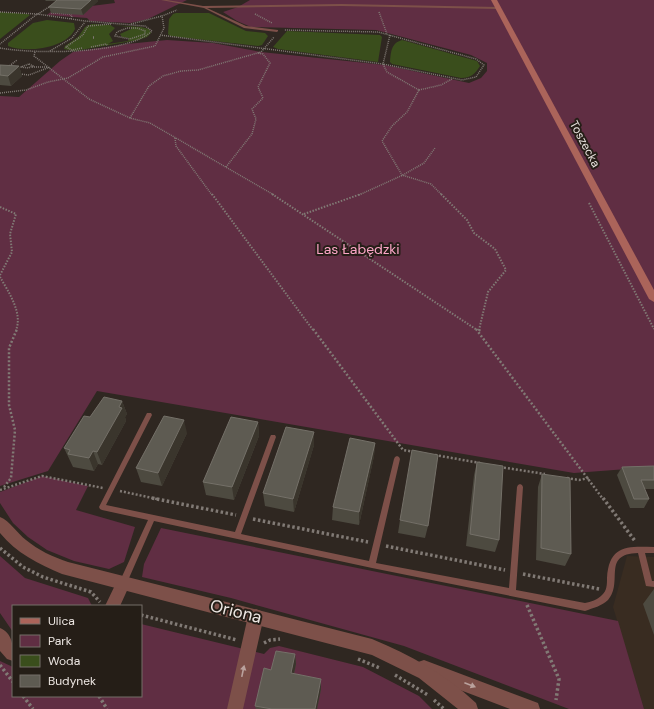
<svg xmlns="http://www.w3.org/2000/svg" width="654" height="709" viewBox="0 0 654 709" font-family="'DM Sans',sans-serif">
	<rect width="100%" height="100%" fill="#2f2721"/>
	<path fill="#392c21" d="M627 556 654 557V709H644L613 607Z"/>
	<path fill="#602e43" d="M114 0H187L148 19 130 23 90 21 87 18 47 15 52 11 115 3Z
		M250 0H654V467L574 473 97 391 48 471 0 486V96L19 97 60 61 73 52 127 44 167 40 213 43 261 52 385 65 469 83 481 78 487 71V63L471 55 376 30 251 27 237 21 223 12 238 7Z
		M42 476 88 486 76 510 135 527 124 562 109 569 74 561 47 550 28 537 13 523 0 503V492Z
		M161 528 618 621 644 709H569L404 646 231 598 142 577 144 564Z
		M0 556 25 578 88 598 92 606H13V632L0 613Z
		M141 624 264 654 270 648 279 646 363 667 419 696 432 709H0V661L13 667V696H141Z"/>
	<path fill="#3a4e1c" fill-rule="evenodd" d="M0 12 27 14 30 15 0 39Z
		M176 13H209L246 31 265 33 268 36 262 45 258 46 170 36 168 34 169 19 173 14Z
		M47 20 74 23 75 29C66 49 26 53 8 46V43L33 23Z
		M92 24 141 27 149 29 151 33 147 37 138 40 74 51 64 49 65 46 78 37 85 27ZM110 25 131 27V29L120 34 122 37 129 38 128 41 108 44 113 41 109 34 115 28Z
		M287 31 380 35 382 37 378 62 278 49 273 47Z
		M402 40 477 61 480 66C475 74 471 78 461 78L392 64 390 62C391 52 391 43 402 40Z"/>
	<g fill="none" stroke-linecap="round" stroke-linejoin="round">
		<path stroke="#817a75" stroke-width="1.5" stroke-dasharray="1 1" stroke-linecap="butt" d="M0 12 37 14 0 44
			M379 12 387 34
			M51 13 70 14 72 16 71 19
			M38 14 52 5
			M255 14 272 23
			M131 24 162 16
			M127 28H137L145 31V34L130 39 115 36 117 32Z
			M160 35 383 64 462 80 476 77 484 65 476 59 378 32 284 30
			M390 35 383 64 387 72 419 90 407 112 392 126 382 141 402 175 431 184 442 195
			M93 37H94V38H93Z
			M91 47 106 44 108 46
			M0 48C33 54 127 55 152 31L145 26 85 21 37 14
			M82 48 72 50 66 47 83 35 88 26 111 24
			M50 51 72 38 85 22
			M35 52 34 56 89 99 130 118 150 123 274 195
			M29 64 33 66 28 68 21 67Z
			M8 67 17 60
			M32 67H47
			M20 74 29 75 50 67
			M419 90 441 85 452 79
			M0 93 26 90 48 82 68 78 103 57 155 46 164 28 162 16 177 10
			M130 118 149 86 163 76 181 71 198 70 261 52 274 37
			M175 138 176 146 212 195
			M226 167 252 134 256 119 252 109 263 98 258 87 270 63 263 54 258 53
			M359 195 403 175 424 163 435 148"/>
		<path stroke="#817a75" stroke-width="2" stroke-dasharray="1.5 1.5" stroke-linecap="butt" d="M212 194 313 330
			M272 194 477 330
			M441 194 467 220 474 233 495 249 506 270 488 292 479 330
			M589 203 654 329
			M0 207 16 214 10 234 12 252 0 275
			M304 214 361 194
			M0 277C8 291 23 313 16 330"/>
		<path stroke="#817a75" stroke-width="2.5" stroke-dasharray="2 2" stroke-linecap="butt" d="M313 329 403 450 415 452
			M476 329 603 499
			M479 331 480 329
			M435 455 480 463
			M500 467 545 474
			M567 478 579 480 589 478
			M4 487 11 478 15 430 9 405V348L17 329
			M0 490 42 476 103 488
			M120 491 157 499"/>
		<path stroke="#817a75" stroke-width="3.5" stroke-dasharray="2.5 2.5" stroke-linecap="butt" d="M152 498 236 515
			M603 498 635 541
			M253 519 368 542
			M386 546 505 570
			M0 548 23 567 43 577 91 592 100 602
			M523 574 599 589
			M527 605 559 679 556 700
			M141 615 237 640
			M264 643 270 640 280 639
			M358 659 380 668
			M0 665 13 682
			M395 675 428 695
			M23 696 33 709
			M99 696 107 709
			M434 700 444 709"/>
		<path fill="#7d5049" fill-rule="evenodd" d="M161 0H167L203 6 341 4 498 7 499 8 498 9 341 6 207 8 246 26 278 30V31L277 32 244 28 204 8Z
			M147 413H151L152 415 106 505 235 532 270 437 271 435H275L276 437 241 534 369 561 394 459 395 457 397 456 399 457 400 459 376 563 509 588 517 487 518 485 520 484 522 485 523 487 516 590 585 603C591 602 597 600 602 595 607 591 607 584 607 578 609 545 627 546 654 547V553H645L652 581H654V587L646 586 638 553C601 554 624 582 608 600 602 606 593 608 585 611L372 568 154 521 126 585 123 586 120 585 119 583 148 520 102 510 100 509 99 507Z"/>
		<path fill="#7d5049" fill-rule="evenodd" d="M123 577 128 579 130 584 120 606H105L118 579Z
			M256 609 261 611 264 616 243 709H227L248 616 251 611Z
			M0 628C14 634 13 648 13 661L7 659 0 651Z
			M424 660 538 703 540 709H510L418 674 416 668 418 662Z"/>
		<path fill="#7d5049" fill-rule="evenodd" d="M0 517C10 521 17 533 26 540 38 550 53 557 68 562L372 639C411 655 445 674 476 703L478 709H458L419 678 372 655 62 574C39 564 16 553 0 533Z"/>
		<path fill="#ab645a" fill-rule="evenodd" d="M491 0H497L654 290V302L649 299Z"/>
	</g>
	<path fill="#4d4a40" d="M45 0H98V1L83 15 51 13 49 7 56 1H46Z
		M0 65 19 66 22 76 11 86 0 85Z
		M122 401 127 414 125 417 126 421 102 465 98 464 94 471 73 467 64 448 90 417Z
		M258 422 259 436 234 500 206 495 203 482Z
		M187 433 162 486 141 482 136 468Z
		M375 443 374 456 359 525 332 520 333 507Z
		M314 445 294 512 265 506 263 493Z
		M477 462 499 540 495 552 466 546 474 475Z
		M654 466V489H644L649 499 644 508H630L617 475 622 467Z
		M542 474 571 554 565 566 536 560 538 487Z
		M400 520 428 526 425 538 398 533Z
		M654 589V635L643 604Z
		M295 654 296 664 294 674 321 689 317 709H256L255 706Z"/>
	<path fill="#3a352c" d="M91 0H98V1L83 15 81 9Z
		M19 66 22 76 11 86 8 76Z
		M122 401 127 414 125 417 126 421 102 465 97 452Z
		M184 420 187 433 162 486 158 473Z
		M258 422 259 436 234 500 232 487Z
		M314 432V445L294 512 293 499Z
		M375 443 374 456 359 525V512Z
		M93 451 98 464 94 471 89 458Z
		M295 654 296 664 292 683 291 673Z
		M321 679V689L317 709H315Z"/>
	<path fill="#5e5b52" stroke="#747068" d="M57 0H91L81 9 49 7Z
		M0 65 19 66 8 76 0 75Z
		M104 397 122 401 119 407 122 408 97 452 93 451 89 458 68 454 70 450 64 448 84 416 90 417Z
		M164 416 184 420 158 473 136 468Z
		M231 417 258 422 232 487 203 482Z
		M286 427 314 432 293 499 263 493Z
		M350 438 375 443 359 512 333 507Z
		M412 450 438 455 428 526 400 520Z
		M477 462 503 466 499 540 470 534Z
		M654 466V480H641L649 499H634L622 467Z
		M542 474 570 478 571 554 541 548Z
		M276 651 295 654 291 673 321 679 315 709H272L255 706 264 668 271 670Z"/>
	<defs><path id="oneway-solid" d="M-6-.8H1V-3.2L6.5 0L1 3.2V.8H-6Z"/></defs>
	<g fill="#baa29d">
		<use href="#oneway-solid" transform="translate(243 671) rotate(-78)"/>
		<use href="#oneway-solid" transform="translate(470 685) rotate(21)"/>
	</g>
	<g text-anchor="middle" stroke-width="4" stroke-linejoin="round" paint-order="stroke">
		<g font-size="12" fill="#ece6e2" stroke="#251e17">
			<text transform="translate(585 144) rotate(62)" y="4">Toszecka</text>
		</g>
		<g font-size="14" fill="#fca6c7" stroke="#251e17">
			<text x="358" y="254">Las Łabędzki</text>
		</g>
		<g font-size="17" fill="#ece6e2" stroke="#251e17">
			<text transform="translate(236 611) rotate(14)" y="6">Oriona</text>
		</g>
	</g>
	<rect x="12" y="605" width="130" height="92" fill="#251e17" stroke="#756e68"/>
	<rect x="20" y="618" width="20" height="6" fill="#ab645a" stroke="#756e68"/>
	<text x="48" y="625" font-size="12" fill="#ece6e2">Ulica</text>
	<rect x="20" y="635" width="20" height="12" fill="#602e43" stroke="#756e68"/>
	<text x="48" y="645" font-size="12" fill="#ece6e2">Park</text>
	<rect x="20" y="655" width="20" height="12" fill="#3a4e1c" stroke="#756e68"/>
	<text x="48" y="665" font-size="12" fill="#ece6e2">Woda</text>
	<rect x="20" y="675" width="20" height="12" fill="#5e5b52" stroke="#756e68"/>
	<text x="48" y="685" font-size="12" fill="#ece6e2">Budynek</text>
</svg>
